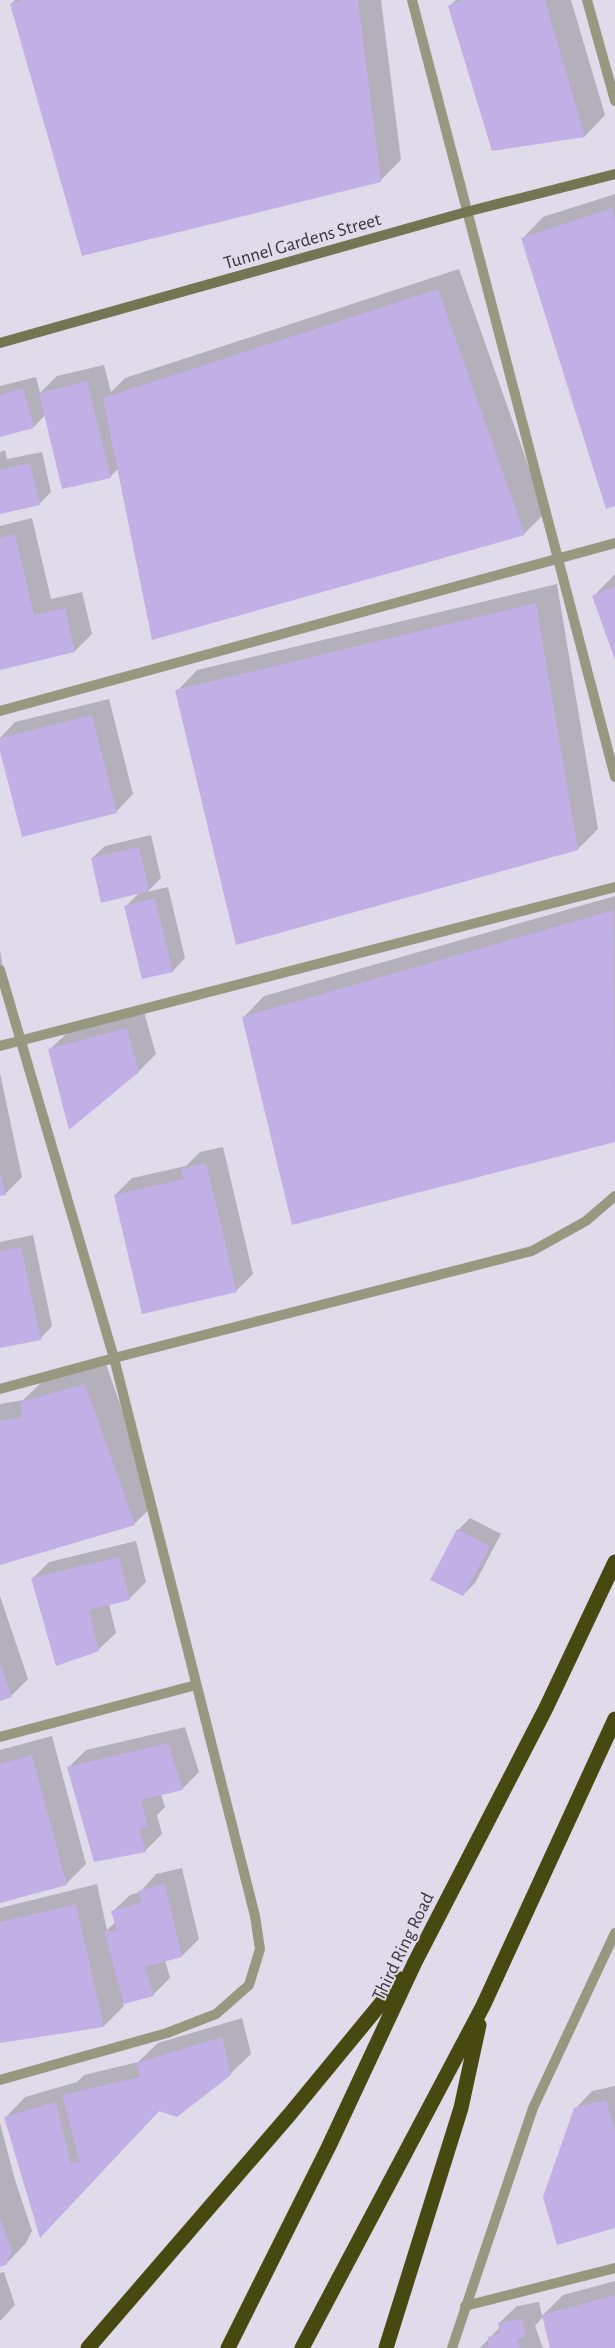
<svg xmlns="http://www.w3.org/2000/svg" width="615" height="2348" viewBox="0 0 615 2348" font-family="'Alegreya Sans',sans-serif">
	<rect width="100%" height="100%" fill="#e0dbea"/>
	<path fill="#0003" d="M15 0H381L401 160 380 181 11 4Z
		M456 0H571L605 115 585 136 492 150 449 6Z
		M615 194V505L523 238 543 217Z
		M459 269 545 513 525 533 153 638 118 469 110 477 45 415 34 427 0 436V386L36 377 40 393 57 376 104 365 111 392 125 378Z
		M5 450 7 459 42 452 51 492 39 504 0 513V452Z
		M32 518 51 599 82 592 92 634 75 651 0 668V526Z
		M614 575H615V657L594 596Z
		M557 584 598 829 578 849 177 691 197 670Z
		M109 699 133 794 116 812 0 746V738L15 722Z
		M151 835 161 878 147 892 168 887 185 958 173 971 143 978 126 906 140 892 92 858 105 846Z
		M615 896V1140L293 1224 244 1017 264 996Z
		M0 950 4 974 0 978Z
		M144 1012 156 1054 139 1071 49 1050 67 1033Z
		M0 1073 22 1177 5 1194 0 1195Z
		M223 1147 253 1274 236 1291 115 1195 132 1178 186 1166 200 1152Z
		M33 1235 52 1326 40 1339 0 1347V1242Z
		M106 1364 155 1504 134 1524 0 1564V1404L23 1400 42 1382Z
		M470 1518 501 1534 475 1583 463 1595 458 1530Z
		M136 1541 146 1582 129 1599 109 1604 116 1633 98 1650 32 1579 49 1562Z
		M0 1596 28 1679 11 1696 0 1700Z
		M185 1727 199 1772 182 1789 161 1794 165 1807 157 1815 162 1834 145 1851 69 1767 86 1750Z
		M52 1736 86 1864 66 1884 0 1902V1750Z
		M182 1868 199 1939 182 1956 165 1960 170 1978 153 1995 123 2003 124 2006 104 2026 0 2041V1908L97 1884 107 1930 116 1922 112 1912 130 1895 140 1892 156 1874Z
		M242 2018 251 2054 230 2074 160 2110 60 2216 5 2118 25 2097 77 2082 84 2075 138 2062 158 2043Z
		M615 2086V2227L575 2109 592 2091Z
		M0 2123 15 2180 32 2231 26 2243 6 2264 0 2265Z
		M4 2272 15 2305 0 2321V2273Z
		M615 2281V2348H551L543 2317 535 2326 543 2348H480L500 2327 499 2323 517 2306 539 2302 542 2316 563 2295Z"/>
	<path fill="#c1b0e5" d="M22 0H358L381 182 82 256 10 4Z
		M462 0H545L585 137 492 151 448 6Z
		M612 208 615 221V506L606 509 521 238Z
		M438 289 525 535 152 640 103 398Z
		M87 381 111 478 62 489 39 393Z
		M23 388 34 428 0 437V395Z
		M30 463 40 505 0 514V470Z
		M15 534 34 615 65 608 75 652 0 670V538Z
		M615 586V660L592 596Z
		M536 603 578 850 236 945 175 690Z
		M92 715 117 813 22 837 0 751V738Z
		M139 847 149 891 101 903 91 858Z
		M155 898 173 972 142 979 124 906Z
		M614 910 615 1142 292 1225 242 1017Z
		M127 1028 139 1072 69 1130 48 1049Z
		M206 1163 237 1292 142 1314 114 1195 184 1179 181 1169Z
		M0 1172 6 1195 0 1196Z
		M21 1247 41 1340 0 1348V1251Z
		M85 1384 135 1525 0 1565V1421L22 1417 20 1402Z
		M457 1529 490 1546 463 1596 430 1580Z
		M119 1557 130 1600 89 1610 99 1651 56 1666 31 1578Z
		M0 1663 12 1697 0 1701Z
		M168 1743 183 1790 141 1800 148 1826 139 1829 146 1852 94 1862 67 1767Z
		M32 1755 67 1885 0 1903V1764Z
		M165 1884 182 1957 145 1967 154 1996 124 2004 104 1931H117L111 1911 142 1902 138 1891Z
		M76 1904 104 2027 0 2043V1922Z
		M222 2037 231 2075 177 2117 159 2111 40 2238 4 2117 56 2102 71 2163 80 2162 62 2095 140 2077 136 2063Z
		M606 2100 615 2130V2228L557 2245 543 2197 574 2108Z
		M0 2217 12 2252 6 2265 0 2267Z
		M615 2295V2348H550L542 2315Z
		M522 2319 526 2336 517 2340 520 2348H481L488 2346V2337L500 2333 498 2323Z"/>
	<g fill="none" stroke-linecap="round" stroke-linejoin="round">
		<path stroke="#969880" stroke-width="10" d="M412 0 615 777
			M587 0 615 101
			M0 711 615 543
			M0 970 114 1358 255 1916 260 1949 249 1985 216 2014 167 2033 0 2080
			M0 1046 615 887
			M0 1389 114 1358 532 1251 586 1221 615 1196
			M0 1737 196 1685
			M465 2306 615 2268
			M452 2348 533 2108 615 1933"/>
		<path stroke="#737652" stroke-width="10" d="M0 343 466 212 615 174"/>
		<path stroke="#464910" stroke-width="15" d="M88 2348 290 2114 401 1979
			M228 2348 329 2146 415 1962 546 1708 615 1562
			M302 2348 483 2006 615 1719
			M386 2348 461 2108 479 2025"/>
	</g>
	<g text-anchor="middle" stroke-width="4" stroke-linejoin="round" paint-order="stroke">
		<g font-size="19" fill="#39373d" stroke="#e0dbea">
			<text transform="translate(302 240) rotate(-16)" y="7">Tunnel Gardens Street</text>
			<text transform="translate(402 1946) rotate(-64)" y="7">Third Ring Road</text>
		</g>
	</g>
</svg>
